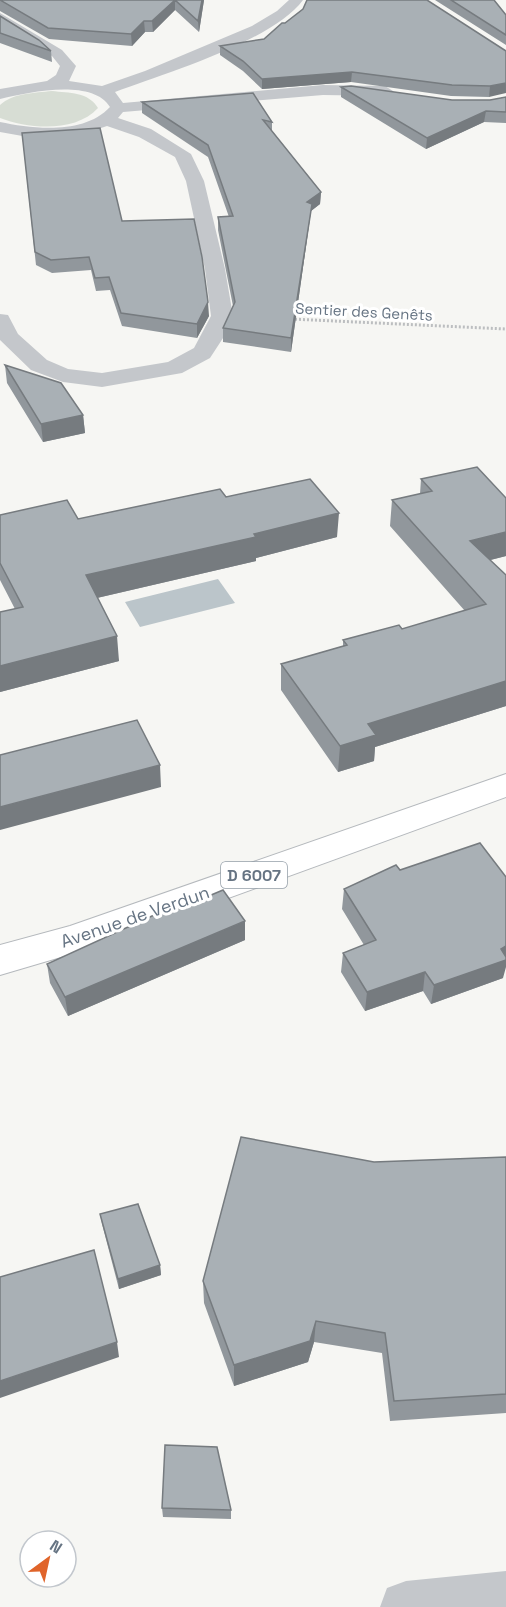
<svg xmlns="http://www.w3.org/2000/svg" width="506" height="1607" viewBox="0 0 506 1607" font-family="'Space Grotesk',sans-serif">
	<rect width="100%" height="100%" fill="#f6f6f3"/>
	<path fill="#d7ddd4" d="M52 91C69 93 89 92 98 108 75 133 29 129 0 118V105C13 93 34 93 52 91Z"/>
	<path fill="#bbc5ca" d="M218 579 235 603 140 627 125 602Z"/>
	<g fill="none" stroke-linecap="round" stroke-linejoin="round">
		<defs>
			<path id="primary" d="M506 774V797L88 949 0 975V945L70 926Z"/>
		</defs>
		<use href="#primary" stroke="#b5b9bd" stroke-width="2"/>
		<path stroke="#bcbec0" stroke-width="3" stroke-dasharray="2 2" stroke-linecap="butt" d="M291 319 506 329"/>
		<path fill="#c4c7cb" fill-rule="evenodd" d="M289 0H303C273 41 164 74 115 92L123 103 323 85 385 86 393 91 385 96 323 95 123 112 118 118 151 129 191 154 204 181 225 269 233 316 225 335 210 358 182 373 102 387 63 382 31 370 0 340V314L8 315 18 334 47 360 68 369 102 373 168 362 194 348 211 316 205 269 186 181 175 157 139 137 107 126 86 133 63 137H28L0 132V122C33 129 84 135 110 107 93 78 28 92 0 99V89L47 81 56 75 60 66 52 56 0 23V13L62 50 76 66 69 81 102 86 145 71 252 26 277 11Z
			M506 1571V1607H380L387 1588 406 1581Z"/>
		<use href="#primary" fill="#fff" fill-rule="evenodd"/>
	</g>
	<path fill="#91979c" d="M0 0H204L199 32 175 10 153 32H145L132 46 49 39 0 11Z
		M435 0H494L506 15V45Z
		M0 16 51 51 52 62 0 43Z
		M220 46 506 51 489 97 451 96 351 82 262 89 243 71 220 55Z
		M341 87 452 100H490L506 97V123L484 122 426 149 341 97Z
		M142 102 272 122V131L321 192 320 204 311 211 291 352 223 342V328L233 306 218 230V217H229L208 157 142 113Z
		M22 133 122 221 209 316 197 338 122 326 110 290 96 291 91 270 52 273 36 265Z
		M5 365 83 415 85 433 43 442 7 383Z
		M421 479 506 556 490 560 506 575V706L375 747 374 761 338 772 281 690V664L343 646V640L402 629 465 611 390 526 392 500 420 494Z
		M226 497 337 537 256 558V561L97 598 119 661 0 692V612L15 609 0 580V515L78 519Z
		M400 870 503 978 431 1004 423 991 365 1011 341 972 343 953 364 945 342 909 344 889Z
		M166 914 245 940 68 1016 50 983 47 964Z
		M506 1157V1413L390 1421 382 1353 314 1342 308 1362 234 1386 204 1303 203 1281 374 1162Z
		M100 1214 160 1265 161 1275 119 1289 102 1224Z
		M162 1508 231 1510V1519L163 1517Z"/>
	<path fill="#767b7f" d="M175 0V10L153 32 152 21Z
		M202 0H204L199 32 198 21Z
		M144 21 145 32 132 46 131 34Z
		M352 72 351 82 262 89V79Z
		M506 83V93L489 97 490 86Z
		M486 111 484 122 426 149 427 138Z
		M321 192 320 204 311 211 291 352V338L307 202Z
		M208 302 209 316 197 338V324Z
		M83 415 85 433 43 442 41 424Z
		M339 513 337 537 256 558V561L88 600 86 575Z
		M506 532V556L467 566 470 541Z
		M117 636 119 661 0 692V666Z
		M506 681V706L375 747 374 761 338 772 340 746 368 724Z
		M160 765 161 787 0 830V807Z
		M245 921V940L68 1016 65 997Z
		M506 946V967L503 978 431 1004 434 985Z
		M425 972 423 991 365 1011 367 992Z
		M160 1265 161 1275 119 1289 118 1279Z
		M316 1321 314 1342 308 1362 234 1386V1365Z
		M117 1342 119 1357 0 1398V1381Z"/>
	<path fill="#a9b0b5" stroke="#767b7f" stroke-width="1.5" d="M0 0H175L152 21H144L131 34 48 28Z
		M175 0H202L198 21Z
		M307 0H427L506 51V83L490 86 452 85 352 72 262 79 243 61 220 46 264 39 282 23H285L303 9Z
		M451 0H494L506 15V35Z
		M0 16 39 40 51 51 0 33Z
		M351 86 452 100H490L506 97V112L486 111 427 138 341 87Z
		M253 93 272 122 263 120 321 192 307 202 312 204 291 338 223 328 235 302 218 217 233 216 208 145 142 102Z
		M100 128 122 221 194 219 202 257 208 302 197 324 121 313 109 277 95 278 89 257 51 260 35 252 22 133Z
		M5 365 61 383 83 415 41 424Z
		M477 467 506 498V532L470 541 506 575V681L368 724 376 735 340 746 281 664 347 645 343 640 399 625 402 629 486 604 392 500 432 491 421 479Z
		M310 479 339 513 254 534 256 537 86 575 117 636 0 666V612L23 607 0 563V515L67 500 78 519 220 489 226 497Z
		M137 720 160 765 0 807V755Z
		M480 843 506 877V946L501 949 506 957V960L434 985 425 972 367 992 343 953 376 940 344 889 396 865 400 870Z
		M223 890 245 921 65 997 47 964 163 911 166 914Z
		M241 1137 374 1162 506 1157V1394L394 1401 385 1333 316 1321 310 1341 234 1365 203 1281Z
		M138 1204 160 1265 118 1279 100 1214Z
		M94 1250 117 1342 0 1381V1277Z
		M165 1445 217 1447 231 1510 162 1508Z"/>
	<g text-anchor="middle" stroke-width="6" stroke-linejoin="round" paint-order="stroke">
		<g font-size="15" fill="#667483" stroke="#fff">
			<text transform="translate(364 312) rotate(3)" y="5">Sentier des Genêts</text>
		</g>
		<rect fill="#fff" stroke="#949ea8" stroke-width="1.5" x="221" y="862" width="66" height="26" rx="4.5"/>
		<g font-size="16" font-weight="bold" fill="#667483">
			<text x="254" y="881">D 6007</text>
		</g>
		<g font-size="18" fill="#667483" stroke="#fff">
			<text transform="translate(135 917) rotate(-19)" y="6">Avenue de Verdun</text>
		</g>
	</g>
	<g transform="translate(48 1559) rotate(33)"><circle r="28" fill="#ffffff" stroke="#c2c7cd" stroke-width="1.5"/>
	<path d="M0-4.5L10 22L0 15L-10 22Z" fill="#e0642a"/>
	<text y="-9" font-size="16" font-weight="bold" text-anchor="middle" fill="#667483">N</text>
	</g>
</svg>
